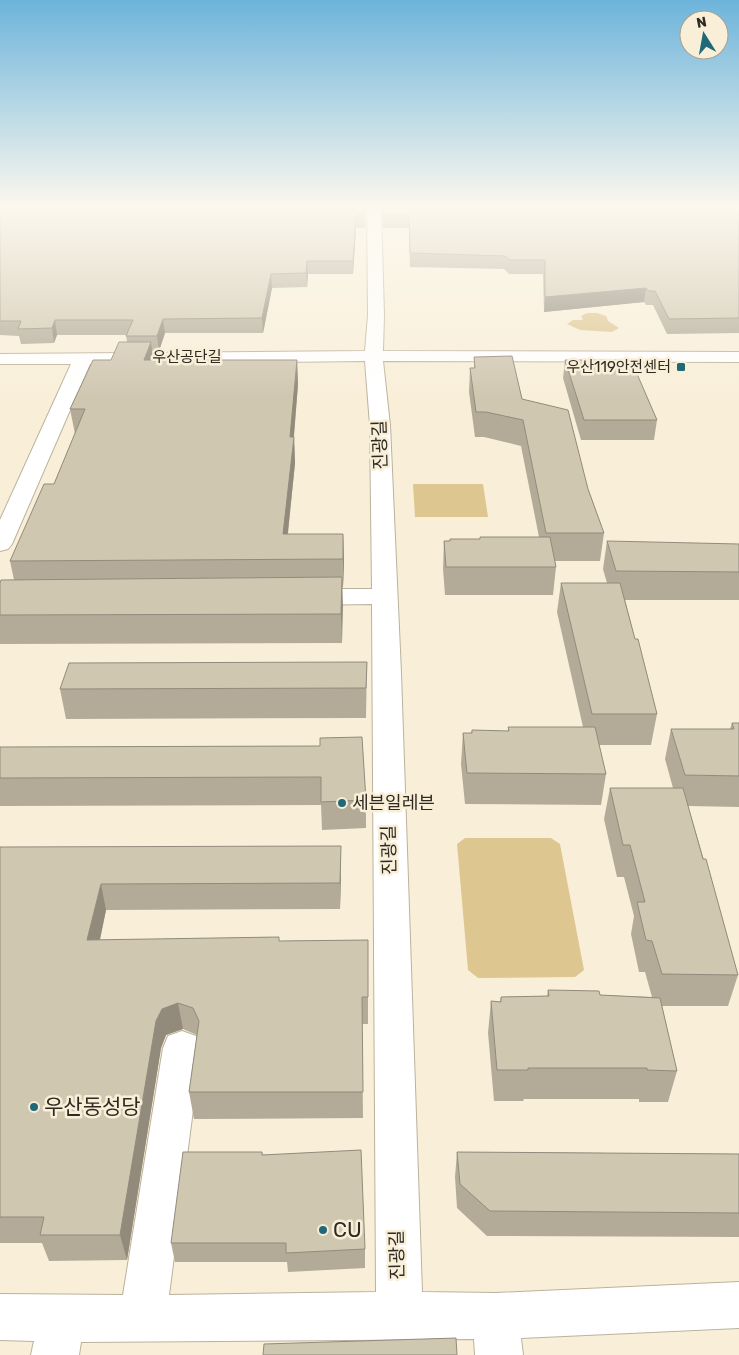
<svg xmlns="http://www.w3.org/2000/svg" width="739" height="1355" viewBox="0 0 739 1355" font-family="Rubik,'Noto Sans KR',sans-serif">
	<rect width="100%" height="100%" fill="#f9efd9"/>
	<path fill="#dec690" d="M587 313H597L606 316 608 321 619 328 612 332 580 330 567 324 573 320H583L581 316Z
		M413 484H483L488 517H415Z
		M465 838H551L560 844 584 970 575 977 478 978 468 970 457 844Z"/>
	<g fill="none" stroke-linecap="round" stroke-linejoin="round">
		<defs>
			<path id="minor" d="M367 207H381L384 315 383 351 739 352V362L383 361 390 425 401 673 422 1292 496 1293 739 1282V1328L521 1338 523 1355H475L474 1339 81 1342 79 1355H31L34 1341 0 1340V1294L123 1295 163 1048 168 1036 182 1031 196 1036 201 1048 169 1295 376 1292 372 604 305 605 296 602 292 597 296 592 305 589H372L370 425 365 361 90 364 12 544 8 549 0 551V520L71 364H0V354L365 351 368 315Z"/>
		</defs>
		<use href="#minor" stroke="#bbb29d" stroke-width="2"/>
		<use href="#minor" fill="#fff" fill-rule="evenodd"/>
	</g>
	<path fill="#b3ab98" d="M0 207H365V228H356L353 274H308L307 287 272 288 263 333H165L159 351H152L153 360H297L298 384 294 437 295 463 288 534H343L344 562 343 587H342V643L0 644V583L14 580 10 561 54 484 75 434 70 409 127 342 126 335H57L54 343 21 344 19 336 0 335Z
		M382 207H739V333L667 334 653 305H646L644 302 544 312 543 274H509L504 269 410 267 409 228H383Z
		M474 357 522 399 588 489 604 533 600 561H555L556 567 553 595H445L443 569 444 541 480 539V537H539L521 446 484 437H475L469 392 470 368H474Z
		M565 360 657 420 654 440H581L563 378Z
		M607 541 739 572V600H625L635 639 657 714 651 745H599L606 774 601 805 465 804 461 764 463 733H471L472 730 508 731V727H583L557 612 561 583H607L603 569Z
		M367 662 366 718 66 719 60 689Z
		M732 723H739V807L688 806 738 975 728 1006H662L677 1071 668 1102H639V1099H524L523 1101H494L488 1033 491 1001 500 1002 501 997 547 996 548 990 600 995 652 997 645 972H639L631 934 634 916 624 877H617L604 819 610 788H673L665 759 671 729H730Z
		M320 746 366 800V828L322 830 321 805 0 806V747Z
		M0 847 341 872 340 909 106 910 100 940 279 937V941L368 940V1024H362L363 1118 194 1119 189 1092 197 1035 183 1029 166 1035 161 1048 127 1260 49 1261 42 1243H0Z
		M262 1152 263 1155 365 1249V1268L288 1272 287 1262H175L171 1243Z
		M457 1152 739 1154V1237L487 1236 457 1208 455 1177Z"/>
	<path fill="#928b7c" d="M356 215V228L353 274V261Z
		M307 261 308 274 307 287 306 273Z
		M271 274 272 288 263 333 262 318Z
		M646 288 644 302 544 312 545 297Z
		M163 319 165 333 159 351 157 336Z
		M55 320 57 335 54 343 52 328Z
		M151 342 154 365 144 360Z
		M297 360 298 384 292 457 294 437 295 463 285 559 283 534 290 437Z
		M343 534 344 562 343 587Z
		M342 577 343 606 342 643 341 614Z
		M341 846V872L340 909V883Z
		M101 884 106 910 94 967 87 940Z
		M178 1003 183 1029 166 1035 161 1048 127 1260 120 1235 156 1021 162 1009Z"/>
	<path fill="#d0c7b1" stroke="#928b7c" d="M0 207H365V215H356L353 261H307L306 273 271 274 262 318 163 319 157 336H126L133 320H55L52 328 18 329 21 321H0Z
		M383 207H739V318L669 319 655 291H648L646 288 545 297V260H510L505 256 410 253 409 215H384Z
		M119 342H151L144 360H297L290 437H294L283 534H343V559L10 561 44 484H54L85 409H70L93 360H111Z
		M512 356 522 399 568 410 588 489 604 533H546L523 420 486 412H476L470 368H475L474 357Z
		M565 360H631L657 420H584Z
		M480 537H550L556 567H446L444 541H450V539H480Z
		M607 541 739 544V572L616 571Z
		M342 577 341 614 0 615V583L1 580Z
		M561 583H620L635 639H638L657 714H592Z
		M367 662 366 688 60 689 69 663Z
		M732 723H739V776L685 775 671 729H734Z
		M508 727H595L606 774 467 773 463 733H472V730L509 731Z
		M362 737 366 800 321 802V777L0 778V747L320 746V738Z
		M610 788H683L703 859H706L738 975 662 974 652 941 646 940 637 902H645L630 845H623Z
		M341 846 340 883 101 884 87 940 279 937V941L368 940V997H362L363 1092H189L199 1021 193 1008 178 1003 162 1009 156 1021 120 1235H40L44 1217H0V847Z
		M548 990 599 991 600 995 660 998 677 1071 647 1070V1068H528V1070H497L491 1001 501 1002V997L549 996Z
		M361 1150 365 1249 286 1253V1243H171L183 1152H262V1155Z
		M457 1152 739 1154V1213L490 1211 460 1184Z
		M456 1338 457 1355H263L264 1344Z"/>
	<linearGradient id="sky" x2="0" y2="1"><stop stop-color="#6db4db"/><stop offset="0.52" stop-color="#fcf8ee"/><stop offset="1" stop-color="#fcf8ee" stop-opacity="0"/></linearGradient>
	<rect width="739" height="397" fill="url(#sky)"/>
	<g fill="#226977" stroke="#f9efd9" stroke-width="2">
		<rect x="676" y="362" width="10" height="10" rx="2.5"/>
		<circle cx="342" cy="803" r="5"/>
		<circle cx="34" cy="1107" r="5"/>
		<circle cx="323" cy="1230" r="5"/>
	</g>
	<g text-anchor="middle" stroke-width="5" stroke-linejoin="round" paint-order="stroke">
		<g font-size="15" fill="#2e2a22" stroke="#f9efd9">
			<text x="187" y="362">우산공단길</text>
		</g>
		<g font-size="15" fill="#2e2a22" stroke="#f9efd9" text-anchor="end">
			<text x="671" y="372">우산119안전센터</text>
		</g>
		<g font-size="18" fill="#2e2a22" stroke="#f9efd9">
			<text transform="translate(380 445) rotate(-92)" y="6">진광길</text>
			<text transform="translate(389 850) rotate(-91)" y="6">진광길</text>
			<text transform="translate(397 1255) rotate(-91)" y="6">진광길</text>
		</g>
		<g font-size="18" fill="#2e2a22" stroke="#f9efd9" text-anchor="start">
			<text x="352" y="809">세븐일레븐</text>
		</g>
		<g font-size="21" fill="#2e2a22" stroke="#f9efd9" text-anchor="start">
			<text x="44" y="1114">우산동성당</text>
			<text x="333" y="1237">CU</text>
		</g>
	</g>
	<g transform="translate(704 35) rotate(349)"><circle r="24" fill="#f9efd9" stroke="#a8a090"/>
	<path d="M0-4L9 19L0 12L-9 19Z" fill="#226977"/>
	<text y="-8" font-size="14" font-weight="bold" text-anchor="middle" fill="#2e2a22">N</text>
	</g>
</svg>
